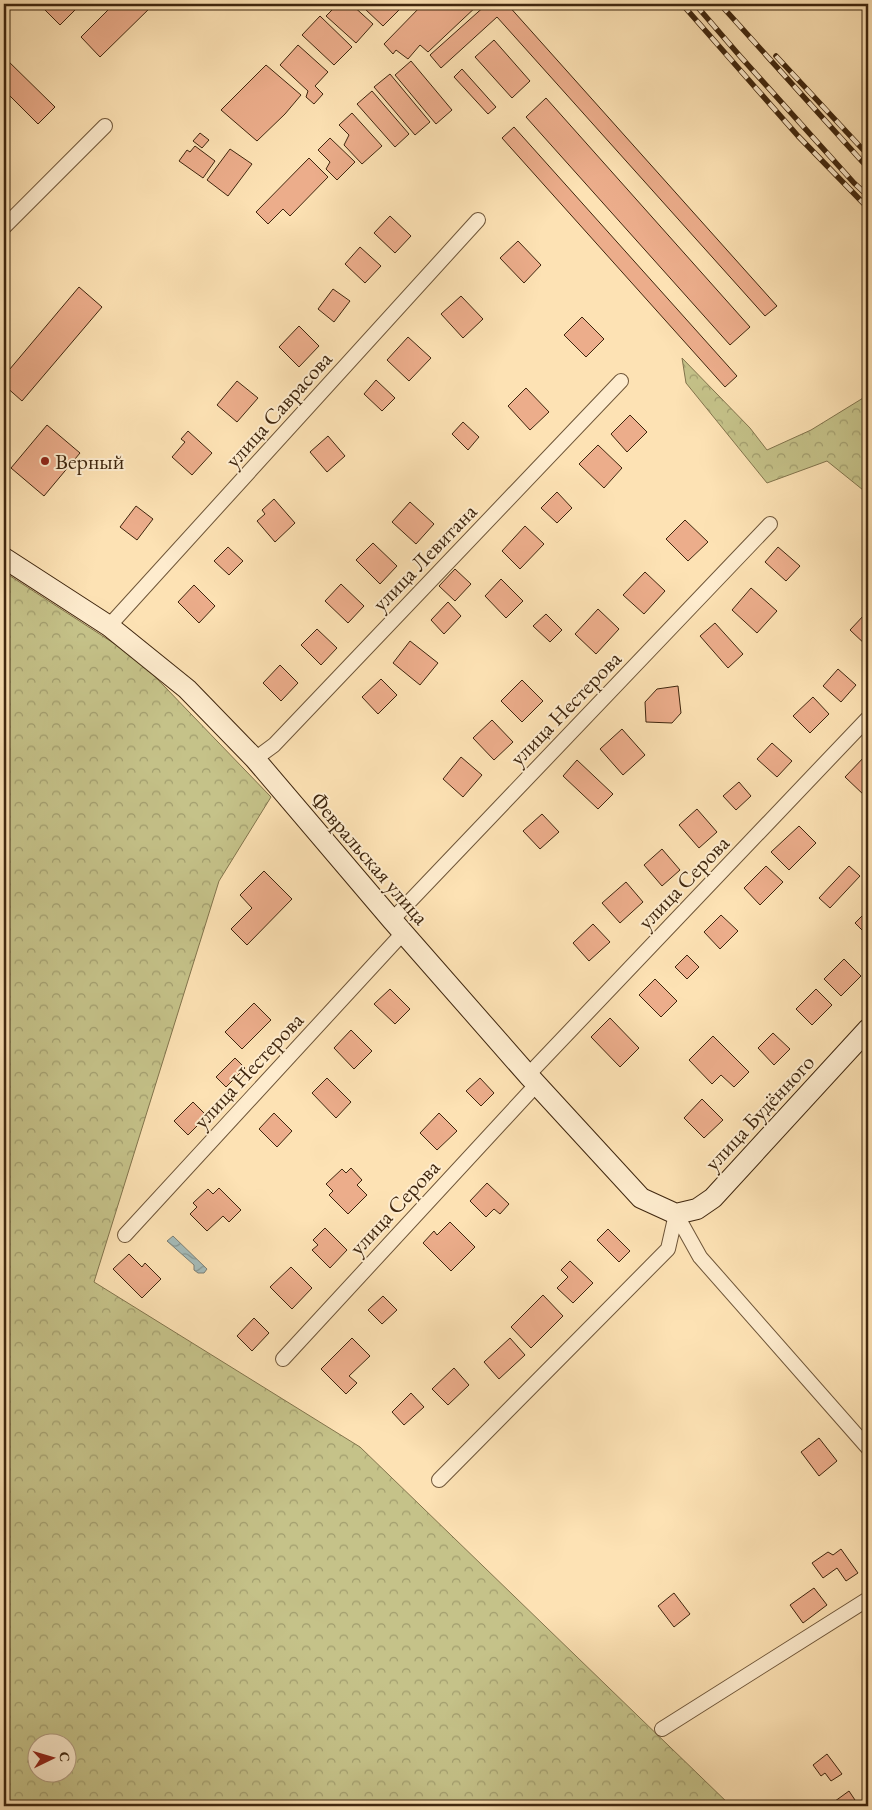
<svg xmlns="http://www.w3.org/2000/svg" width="872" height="1810" viewBox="0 0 872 1810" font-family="'EB Garamond',serif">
	<defs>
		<pattern id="forest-crowns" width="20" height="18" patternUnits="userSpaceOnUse" patternTransform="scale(1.25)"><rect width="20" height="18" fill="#c5c289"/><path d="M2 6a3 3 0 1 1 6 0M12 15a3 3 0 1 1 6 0" fill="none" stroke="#a19d6e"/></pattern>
		<pattern id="water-waves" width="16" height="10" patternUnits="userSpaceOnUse" patternTransform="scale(1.25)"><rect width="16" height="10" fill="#a5bbb9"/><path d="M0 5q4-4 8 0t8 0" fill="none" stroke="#889895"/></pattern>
	</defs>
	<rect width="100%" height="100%" fill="#fde2b4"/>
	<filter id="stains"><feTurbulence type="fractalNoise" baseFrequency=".004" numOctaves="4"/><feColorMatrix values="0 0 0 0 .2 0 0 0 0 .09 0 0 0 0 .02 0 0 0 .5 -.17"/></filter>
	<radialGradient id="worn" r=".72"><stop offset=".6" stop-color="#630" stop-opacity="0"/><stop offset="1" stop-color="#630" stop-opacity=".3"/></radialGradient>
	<path fill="url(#forest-crowns)" stroke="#82744c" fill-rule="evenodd" d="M682 358 750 428 767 450 811 430 868 395V494L827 461 767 483 686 383Z
		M4 572 138 659 271 797 219 881 94 1282 360 1447 731 1806H4ZM38 1742H68V1772H38Z"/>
	<path fill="url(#water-waves)" stroke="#7c7f75" d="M173 1236 207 1269 204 1273H198L194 1270V1265L167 1241Z"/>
	<path fill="#ecad8b" stroke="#3f260e" d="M39 4H73L77 8 60 25Z
		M114 4H154L100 57 81 37Z
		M338 4H351L373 24 356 43 326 16Z
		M370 4H398L401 8 383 26 365 9Z
		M423 4H479L428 52 420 45 408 59 396 50 393 54 384 44Z
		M487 4H507L777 306 765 316 497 17 441 68 430 55Z
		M320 16 352 47 334 65 302 35Z
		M494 40 530 81 512 98 475 57Z
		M298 45 328 72 315 86 323 94 314 104 306 97 308 91 280 65Z
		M4 57 55 107 38 124 4 90Z
		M411 61 452 110 436 124 395 75Z
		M266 65 301 95 285 114 257 141 221 110Z
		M462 69 496 107 488 114 454 77Z
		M390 74 430 122 415 135 374 87Z
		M372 91 409 134 395 147 357 104Z
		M546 98 750 327 730 345 526 117Z
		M352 113 382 146 362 164 344 145 349 135 339 125Z
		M514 127 737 376 725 387 502 138Z
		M200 133 209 140 202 148 193 141Z
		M330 138 355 162 337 180 326 169 330 162 318 150Z
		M195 146 215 161 203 178 179 161 187 150 190 152Z
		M230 149 252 164 228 196 207 180Z
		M309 158 328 177 290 216 283 209 268 224 256 212Z
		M390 216 411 236 395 253 374 233Z
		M518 241 541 265 524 283 500 258Z
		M360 247 381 266 365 283 345 264Z
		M79 287 102 307 22 401 4 385V376Z
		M333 289 350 301 334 322 318 309Z
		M461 296 483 319 463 338 441 314Z
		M582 317 604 339 586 357 564 335Z
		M299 326 319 346 299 367 279 347Z
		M408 337 431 358 409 381 387 360Z
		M376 380 395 398 382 411 364 394Z
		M237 381 258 398 237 422 217 405Z
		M526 388 549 412 530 430 508 406Z
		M630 415 647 432 627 452 611 434Z
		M463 422 479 437 468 450 452 434Z
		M47 425 80 453 44 496 11 468Z
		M188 431 212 453 192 475 172 457 185 442 181 439Z
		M328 436 345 456 327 472 310 452Z
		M598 445 622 468 604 488 579 464Z
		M557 492 572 508 557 523 541 508Z
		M274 499 295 523 275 542 257 521 265 514 262 510Z
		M410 502 434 524 416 544 392 522Z
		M136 506 153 519 137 540 120 527Z
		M685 520 708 542 688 561 666 539Z
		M525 526 544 544 520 569 502 551Z
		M373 543 397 566 380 584 356 560Z
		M228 547 243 561 229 575 214 561Z
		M778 547 800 566 786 581 765 562Z
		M455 569 471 584 455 601 439 586Z
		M645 572 665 591 644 614 623 595Z
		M501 579 523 601 506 618 485 596Z
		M341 584 364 606 348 623 325 601Z
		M194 585 215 606 199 623 178 602Z
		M751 588 777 611 757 633 732 610Z
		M448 602 461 616 444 634 431 620Z
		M598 609 619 629 596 654 575 634Z
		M546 614 562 630 550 642 533 626Z
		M865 614 868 617V647L850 630Z
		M715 623 743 654 728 668 700 636Z
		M317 629 337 648 321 665 301 645Z
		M410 641 438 663 420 685 393 663Z
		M280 665 298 683 281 701 263 683Z
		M838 669 856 685 841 702 823 686Z
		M381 679 397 695 378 714 362 697Z
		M522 680 543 701 522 722 501 701Z
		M678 686 681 713 672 723 646 722 645 702 657 689Z
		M813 697 829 714 810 733 793 716Z
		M492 720 513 742 494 760 473 738Z
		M622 729 645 755 623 775 600 749Z
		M772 743 792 761 777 777 757 759Z
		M867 754 868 793 865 796 845 777Z
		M461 757 482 775 463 797 443 779Z
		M577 760 613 794 598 809 563 776Z
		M739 782 751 796 736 810 723 796Z
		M697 809 717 832 699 848 679 825Z
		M542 814 559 832 540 849 523 831Z
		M799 826 816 843 789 870 771 852Z
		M662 849 680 870 662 886 644 865Z
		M766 866 783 882 760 905 744 888Z
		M849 866 860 876 830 908 819 898Z
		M264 871 292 899 247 945 231 929 252 908 240 895Z
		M626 882 643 902 620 923 602 903Z
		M867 911 868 912V936L855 923Z
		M721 915 738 931 720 949 704 932Z
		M593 924 610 942 589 961 573 943Z
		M687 955 699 967 687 979 675 967Z
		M844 959 861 976 841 996 824 979Z
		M655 979 677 1001 661 1017 639 995Z
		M390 989 410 1009 395 1024 374 1004Z
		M816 989 832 1005 812 1025 796 1009Z
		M254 1003 271 1020 242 1049 225 1032Z
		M610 1018 639 1048 620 1067 591 1037Z
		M351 1030 372 1051 354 1069 334 1048Z
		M773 1033 790 1049 774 1065 758 1048Z
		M713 1036 749 1072 734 1087 721 1075 712 1084 689 1060Z
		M235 1058 245 1068 226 1087 216 1077Z
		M327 1078 351 1102 336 1118 312 1093Z
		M480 1078 494 1093 481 1106 466 1091Z
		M702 1099 723 1120 704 1138 684 1118Z
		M193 1102 207 1116 188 1135 174 1121Z
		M274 1113 292 1131 277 1147 259 1129Z
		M439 1113 457 1131 437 1150 420 1133Z
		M351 1168 362 1180 357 1185 367 1195 348 1214 329 1195 333 1191 326 1184 342 1169 346 1173Z
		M487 1183 509 1204 500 1214 494 1209 486 1217 470 1201Z
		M219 1188 241 1210 229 1222 223 1216 207 1231 190 1214 197 1207 193 1203 208 1189 213 1194Z
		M450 1222 475 1247 451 1271 423 1243 434 1231 437 1235Z
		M325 1228 347 1250 330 1268 312 1250 318 1245 313 1240Z
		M608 1229 630 1251 619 1262 597 1240Z
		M129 1254 142 1267 145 1263 161 1279 142 1298 113 1269Z
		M570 1261 593 1283 573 1303 557 1288 568 1277 561 1270Z
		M291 1267 312 1288 292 1309 270 1287Z
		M543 1295 563 1316 531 1348 511 1327Z
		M383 1296 397 1310 382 1324 368 1310Z
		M254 1318 269 1333 252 1351 237 1336Z
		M352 1338 370 1356 349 1376 357 1383 346 1394 321 1369Z
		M510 1338 525 1355 499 1379 484 1362Z
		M454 1368 469 1385 448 1405 432 1389Z
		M411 1393 424 1407 404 1425 392 1412Z
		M819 1438 837 1461 819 1476 801 1452Z
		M841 1549 858 1573 846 1581 837 1568 823 1578 812 1563 828 1552 833 1555Z
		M814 1588 827 1605 803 1623 790 1605Z
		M674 1593 690 1614 674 1627 658 1606Z
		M827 1754 842 1774 831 1781 825 1773 821 1776 813 1765Z
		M849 1791 859 1806H832L831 1804Z"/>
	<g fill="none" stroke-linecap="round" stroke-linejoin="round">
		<defs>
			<path id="minor" d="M4 227 105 126
				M109 626 478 220
				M255 759 274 745 621 381
				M392 920 770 524
				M528 1075 868 718
				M676 1214 700 1257 868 1448
				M125 1235 403 933
				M283 1359 537 1084
				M439 1480 668 1249 676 1214
				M662 1729 868 1599"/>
			<path id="secondary" d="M4 558 109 626 187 689 255 759 392 920 528 1075 641 1198 676 1214 697 1209 713 1198 868 1029"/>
		</defs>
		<use href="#minor" stroke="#6e5538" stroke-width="16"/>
		<use href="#secondary" stroke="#3f260e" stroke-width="22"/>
		<use href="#minor" stroke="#feecce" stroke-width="14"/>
		<use href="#secondary" stroke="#feecce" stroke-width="20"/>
		<defs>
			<path id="rail" d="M682 4 798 136 868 208
				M695 4 739 55 854 183 868 196
				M720 4 868 168
				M776 56 868 155"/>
		</defs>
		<use href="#rail" stroke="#3f260e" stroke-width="5.5"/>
		<use href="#rail" stroke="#feecce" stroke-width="4" stroke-dasharray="11" stroke-linecap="butt"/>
	</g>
	<circle fill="#8f2418" stroke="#feecce" stroke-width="2" cx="45" cy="461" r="5"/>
	<g text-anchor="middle" stroke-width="4" stroke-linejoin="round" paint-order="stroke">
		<g font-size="22" fill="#3f260e" stroke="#feecce">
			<text transform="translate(278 409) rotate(-48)" y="8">улица Саврасова</text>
			<text transform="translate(424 557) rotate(-46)" y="8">улица Левитана</text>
			<text transform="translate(565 708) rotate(-46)" y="8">улица Нестерова</text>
			<text transform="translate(370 858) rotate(49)" y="8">Февральская улица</text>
			<text transform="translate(683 882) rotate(-46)" y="8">улица Серова</text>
			<text transform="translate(248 1070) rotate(-47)" y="8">улица Нестерова</text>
			<text transform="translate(759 1112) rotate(-47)" y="8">улица Будённого</text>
			<text transform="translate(394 1207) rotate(-47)" y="8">улица Серова</text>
		</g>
		<g font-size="22" fill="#3f260e" stroke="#feecce" text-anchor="start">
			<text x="55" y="469">Верный</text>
		</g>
	</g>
	<rect width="872" height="1810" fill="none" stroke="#fde2b4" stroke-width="20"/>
	<rect x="5" y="5" width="862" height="1800" fill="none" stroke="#3f260e" stroke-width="2.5"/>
	<rect x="10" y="10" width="852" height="1790" fill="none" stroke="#3f260e"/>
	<g transform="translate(52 1758) rotate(85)"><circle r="24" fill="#feecce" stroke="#b29d81"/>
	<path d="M0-4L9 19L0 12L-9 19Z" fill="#8f2418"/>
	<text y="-8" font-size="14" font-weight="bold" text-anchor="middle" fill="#3f260e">С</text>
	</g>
	<rect width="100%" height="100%" filter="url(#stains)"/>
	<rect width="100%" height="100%" fill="url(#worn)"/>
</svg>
